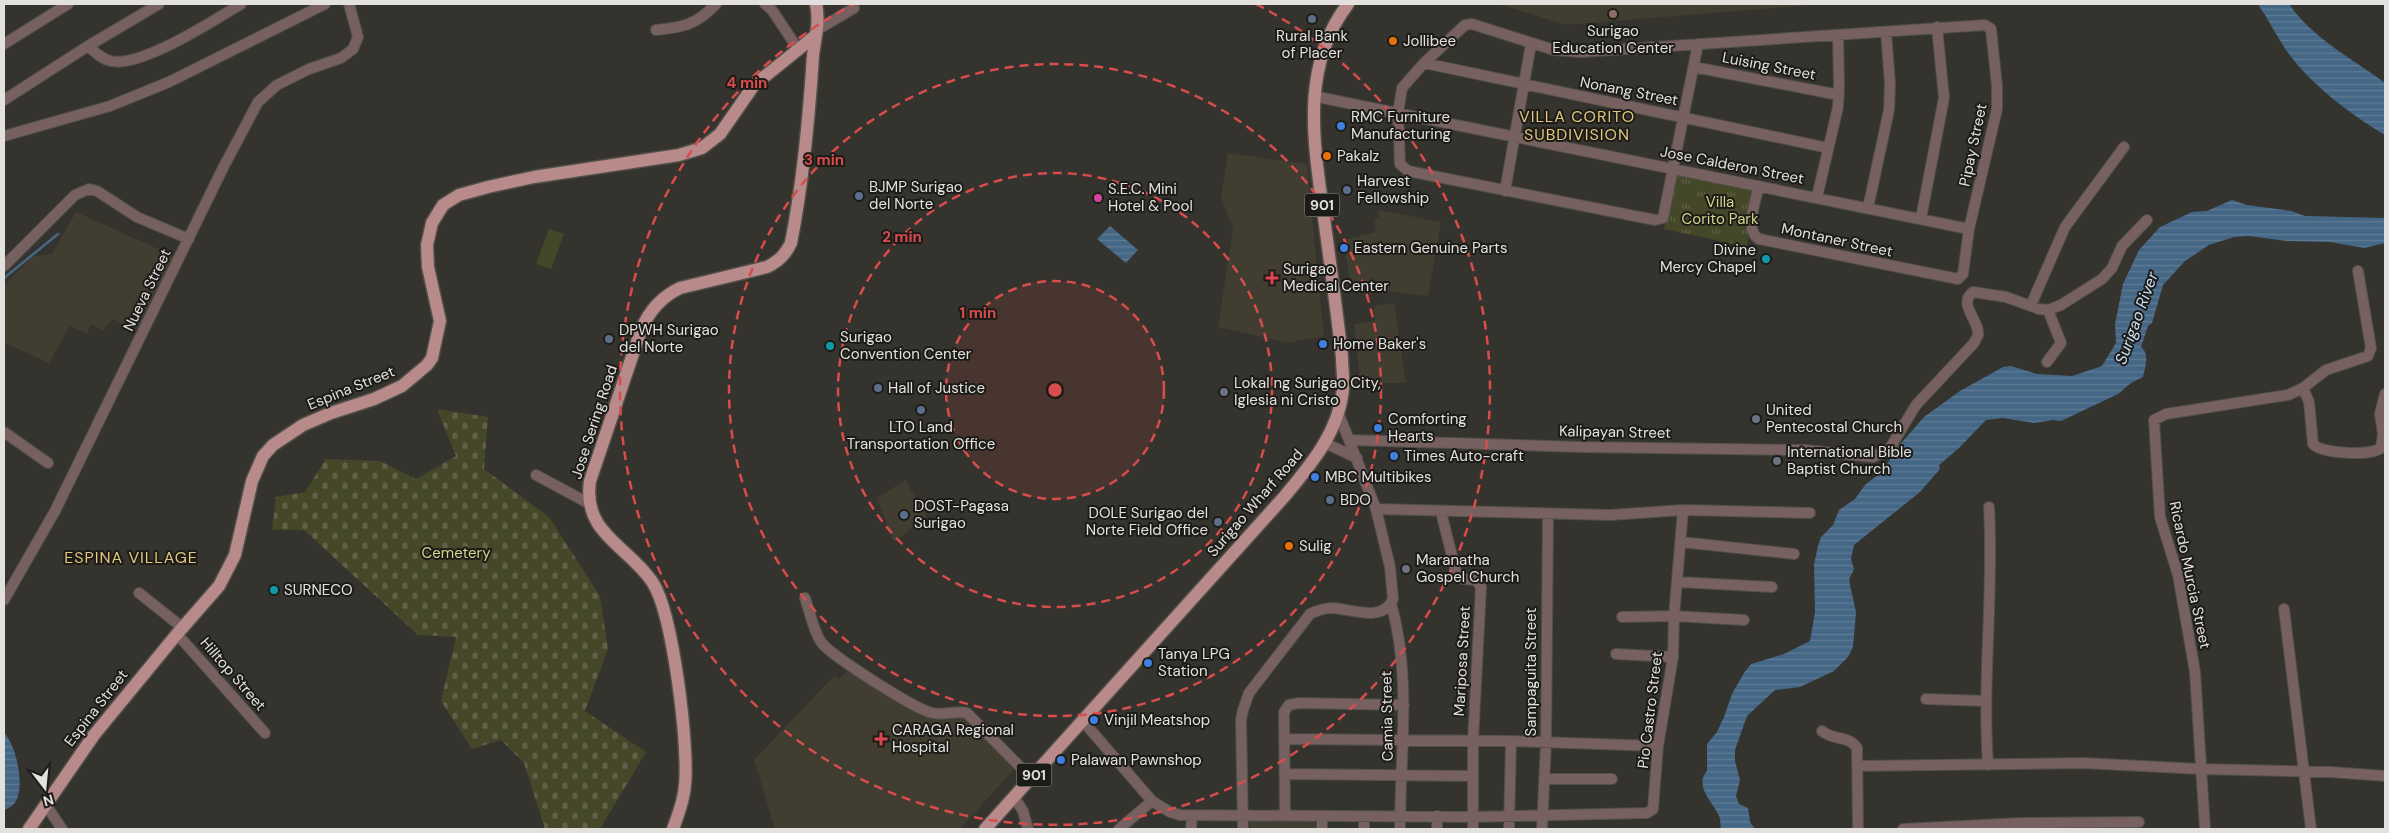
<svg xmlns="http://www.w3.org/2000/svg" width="2389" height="833" viewBox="0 0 2389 833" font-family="'DM Sans',sans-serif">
	<defs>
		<pattern id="cemetery-stones" width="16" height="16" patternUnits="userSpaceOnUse" patternTransform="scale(1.25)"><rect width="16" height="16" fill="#454729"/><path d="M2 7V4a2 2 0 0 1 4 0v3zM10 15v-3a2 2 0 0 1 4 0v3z" fill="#606148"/></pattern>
		<pattern id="park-tufts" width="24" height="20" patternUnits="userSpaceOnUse" patternTransform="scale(1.25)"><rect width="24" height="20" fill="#454729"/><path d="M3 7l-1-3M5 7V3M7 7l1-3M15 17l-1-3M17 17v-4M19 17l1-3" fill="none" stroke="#606148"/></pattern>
		<pattern id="water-rules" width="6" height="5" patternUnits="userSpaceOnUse" patternTransform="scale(1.25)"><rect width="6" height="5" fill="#456786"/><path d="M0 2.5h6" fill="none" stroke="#607c97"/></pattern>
	</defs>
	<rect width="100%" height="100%" fill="#35332d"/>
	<path fill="#413d30" d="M1499 4H1823L1566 25Z
		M1228 153 1307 164 1324 336 1288 343 1218 327 1233 229 1221 197Z
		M1379 210 1441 222 1428 296 1383 291 1381 282 1351 285 1343 240 1376 232 1374 219 1379 217Z
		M76 212 176 257 141 332 113 319 103 330 91 325 87 334 70 326 49 363 4 342V285L33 256 52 254Z
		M1394 303 1406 383H1358L1359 368 1354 324 1375 321 1374 306Z
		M905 480 927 516 894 542 877 498Z
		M850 667 906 706 962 716 1017 766 960 829H775L754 760 835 675 839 679Z
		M1250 820 1315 821V829H1250Z"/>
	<path fill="url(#cemetery-stones)" d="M437 409 488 417 484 469 549 517 600 596 608 649 585 711 646 752 600 829H545L524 763 501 740 472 749 441 701 456 637 418 635 304 530H272L276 497 305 492 326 459 380 461 416 479 456 456Z"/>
	<path fill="url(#park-tufts)" d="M1676 172 1756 188 1747 247 1664 229Z"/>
	<path fill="#454729" d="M549 229 564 234 551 269 536 264Z"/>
	<path fill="url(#water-rules)" d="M2258 4H2289C2312 38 2353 59 2385 83V135C2350 114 2310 84 2286 50 2276 35 2268 19 2258 4Z
		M2232 200 2247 205 2291 211 2305 216 2385 218V243L2364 248 2330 242 2287 241 2249 236 2234 237 2209 245 2185 261 2163 285 2152 323 2148 326 2141 347C2150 354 2145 367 2143 377L2131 383 2118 394 2061 421 2053 420 2034 423 2003 418 1986 420 1959 448 1939 465 1940 469 1920 492 1854 545 1851 559 1854 569 1849 580 1856 612 1853 647 1848 657 1834 671 1800 687 1775 690 1747 716 1735 750V761L1740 780 1736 796 1739 804 1748 808 1750 822 1755 829H1721C1720 824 1721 818 1718 814 1712 801 1694 786 1707 771V744L1717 732 1724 717 1732 694 1744 673 1751 664 1784 654 1810 641 1815 612 1814 564 1818 546 1821 537 1833 525 1839 510 1855 499 1865 485 1883 471 1896 449 1924 417 1960 391 2003 367 2011 366 2037 374 2072 376 2102 366 2116 343 2115 324 2123 284 2139 250 2160 227 2192 212 2207 211Z
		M1110 226 1138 250 1126 263 1097 239Z
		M4 733C16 744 25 786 16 801 13 806 9 808 4 810Z"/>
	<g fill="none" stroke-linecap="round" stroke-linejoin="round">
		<path stroke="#456786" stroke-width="2.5" d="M4 278 58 234"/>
		<defs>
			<path id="minor" d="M765 4 772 10 798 49
				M656 30C684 27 696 25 716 4
				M817 30 854 8
				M4 44 68 4
				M1698 44 1663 218 1655 220 1408 171 1400 164 1398 113 1402 88 1424 63 1465 25 1472 24 1554 50 1581 52 1985 25 1991 29 1997 86V109L1969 229 1963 274 1958 279 1759 239C1744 231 1756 199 1759 186
				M88 46C95 52 101 59 111 61 141 68 214 20 241 4
				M1424 63 1828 148
				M1694 67 1839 95
				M1313 96 1969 229
				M4 100 88 46 159 4
				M4 136 110 106 169 82 325 4
				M1505 191 1531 44
				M1817 197 1838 107 1839 83 1838 35
				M1868 208 1889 110 1890 84 1886 32
				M1921 218 1944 98 1937 27
				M4 266 75 195 89 189 97 191 137 217 189 239
				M2031 305 2065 227 2124 147
				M2047 362 2061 343 2048 310
				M2303 388 2309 402 2313 444C2322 454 2371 456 2381 448L2383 434 2380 414 2385 394
				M4 432 48 463
				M1350 440 1580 447 1805 450 1873 457 1890 448 1916 405 1974 343C1975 340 1977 338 1978 335 1980 321 1957 304 1973 292L2006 297 2039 309 2048 310 2061 305 2102 279 2112 268 2122 246 2147 220
				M1325 443 1357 458
				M536 475 590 504
				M1683 510 1810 513
				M1441 512 1456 572 1463 579 1476 580 1481 587 1473 741V829
				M1681 542 1794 554
				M1678 582 1772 587
				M139 593 183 628
				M805 598C810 612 813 630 821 642 831 656 911 706 929 712 941 717 954 710 967 713L1031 778
				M4 600 55 511 223 168 258 102 277 85 309 69 341 58 353 49 358 37 349 4
				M1391 603C1412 677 1400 754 1400 829
				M2284 609 2311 829
				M1622 617 1674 616 1744 620
				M177 634 265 733
				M1616 654 1673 657
				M1926 699 1986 701
				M1082 720 1152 801 1170 812 1180 815 1473 817 1647 813 1653 809 1658 746 1673 657 1674 616 1683 510 1610 515 1376 509
				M1822 731C1833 741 1849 735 1857 748L1858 829
				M1285 739 1511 741 1658 746
				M1988 765C1982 679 1994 593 1989 507
				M1857 766 2083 763 2200 769 2331 772 2385 776
				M1286 774 1473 776
				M1545 779H1612
				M1014 797 1023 811 1028 829
				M46 805 62 829
				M1285 816 1284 712 1289 705 1299 703 1404 705
				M1364 816V829
				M1437 816V829
				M1119 829 1152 801
				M1191 829 1192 816
				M1243 829 1241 720 1243 710 1249 693 1310 614C1318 610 1325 608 1333 608 1351 609 1383 623 1393 599L1390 567 1376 509 1338 412
				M1322 829V816
				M1509 829 1511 741
				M1542 829 1546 742 1548 514
				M1903 829 2021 823 2139 822
				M2205 829 2195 672 2178 575 2160 517 2154 420 2166 414 2288 395 2303 388 2326 370 2368 356 2371 348 2358 271"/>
			<path id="major" d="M29 829 94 735 177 634 219 586 235 555 252 481 263 456 273 445 303 425 331 413 374 399 402 386 427 365 432 358 440 321 428 267 427 245 432 223 443 205 459 195 488 187 534 177 679 155 702 148 720 134 754 85 815 36
				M673 829C678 815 684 801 685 785 689 746 673 615 653 583 629 546 582 534 590 481L641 330C649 311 661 297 680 288L767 267C779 261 785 255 791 243 803 182 809 118 813 56 815 38 820 22 816 4
				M985 829 1284 497C1310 466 1339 432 1343 389 1344 378 1342 368 1342 357 1337 313 1331 269 1325 225 1315 149 1298 69 1348 4"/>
		</defs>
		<use href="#minor" stroke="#514f49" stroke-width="12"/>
		<use href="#major" stroke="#514f49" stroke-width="15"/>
		<use href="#minor" stroke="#766060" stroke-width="10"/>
		<use href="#major" stroke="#b88b8a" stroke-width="12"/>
	</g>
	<circle cx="1055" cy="390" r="109" fill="#d84d4c" fill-opacity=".12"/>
	<g fill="none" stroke="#d84d4c" stroke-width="2.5" stroke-dasharray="9 6">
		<circle cx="1055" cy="390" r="109"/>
		<circle cx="1055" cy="390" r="217"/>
		<circle cx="1055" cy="390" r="326"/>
		<path d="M1256 4A435 435 0 1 1 854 4"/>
	</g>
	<circle fill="#8d6e63" stroke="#1c1b18" stroke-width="2" cx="1613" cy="14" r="5"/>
	<g fill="#5c6f8a" stroke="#1c1b18" stroke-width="2">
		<circle cx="1312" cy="19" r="5"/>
		<circle cx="1347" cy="190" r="5"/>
		<circle cx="859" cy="196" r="5"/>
		<circle cx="609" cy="339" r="5"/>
		<circle cx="878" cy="388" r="5"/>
		<circle cx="921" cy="410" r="5"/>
		<circle cx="1330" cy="500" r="5"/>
		<circle cx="904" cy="515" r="5"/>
		<circle cx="1218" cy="522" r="5"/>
	</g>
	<g fill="#e8710a" stroke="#1c1b18" stroke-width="2">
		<circle cx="1393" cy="41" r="5"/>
		<circle cx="1327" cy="156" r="5"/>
		<circle cx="1289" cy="546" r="5"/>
	</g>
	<g fill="#3f7fe0" stroke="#1c1b18" stroke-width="2">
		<circle cx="1341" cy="126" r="5"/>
		<circle cx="1344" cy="248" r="5"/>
		<circle cx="1323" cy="344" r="5"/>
		<circle cx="1378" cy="428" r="5"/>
		<circle cx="1394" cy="456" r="5"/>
		<circle cx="1315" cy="477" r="5"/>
		<circle cx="1148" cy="663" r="5"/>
		<circle cx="1094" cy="720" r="5"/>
		<circle cx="1061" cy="760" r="5"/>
	</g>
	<circle fill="#d1479c" stroke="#1c1b18" stroke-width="2" cx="1098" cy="198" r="5"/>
	<g fill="#0f9aa8" stroke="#1c1b18" stroke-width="2">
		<circle cx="1766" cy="259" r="5"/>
		<circle cx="830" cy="346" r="5"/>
		<circle cx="274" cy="590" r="5"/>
	</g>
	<g fill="#e0444e" stroke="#1c1b18" stroke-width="2">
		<path d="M1269.5 270.5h5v5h5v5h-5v5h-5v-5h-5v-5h5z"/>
		<path d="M878.5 731.5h5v5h5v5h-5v5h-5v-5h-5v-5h5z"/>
	</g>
	<g fill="#6b7280" stroke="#1c1b18" stroke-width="2">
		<circle cx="1224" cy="392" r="5"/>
		<circle cx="1756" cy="419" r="5"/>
		<circle cx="1777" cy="461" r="5"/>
		<circle cx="1406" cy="569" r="5"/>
	</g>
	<g text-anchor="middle" stroke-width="4" stroke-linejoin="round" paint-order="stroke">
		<g fill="#1c1b18" stroke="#a7a6a2" stroke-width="1">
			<rect x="1304.5" y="193.5" width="35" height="23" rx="4"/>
			<rect x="1016.5" y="763.5" width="35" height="23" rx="4"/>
		</g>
		<g font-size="14" font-weight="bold" fill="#e2e1dd">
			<text x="1322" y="210">901</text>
			<text x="1034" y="780">901</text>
		</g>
		<g font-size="15" fill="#e2e1dd" stroke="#1c1b18" text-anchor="start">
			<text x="1613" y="36" text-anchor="middle">Surigao<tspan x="1613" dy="17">Education Center</tspan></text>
			<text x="1312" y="41" text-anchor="middle">Rural Bank<tspan x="1312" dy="17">of Placer</tspan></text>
			<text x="1403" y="46">Jollibee</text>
			<text x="1351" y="122">RMC Furniture<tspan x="1351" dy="17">Manufacturing</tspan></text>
			<text x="1337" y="161">Pakalz</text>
			<text x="1357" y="186">Harvest<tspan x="1357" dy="17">Fellowship</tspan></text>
			<text x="869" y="192">BJMP Surigao<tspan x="869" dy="17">del Norte</tspan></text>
			<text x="1108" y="194">S.E.C. Mini<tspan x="1108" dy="17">Hotel &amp; Pool</tspan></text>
			<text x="1354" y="253">Eastern Genuine Parts</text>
			<text x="1756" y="255" text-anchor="end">Divine<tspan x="1756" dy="17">Mercy Chapel</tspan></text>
			<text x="1283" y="274">Surigao<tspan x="1283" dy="17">Medical Center</tspan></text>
			<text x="619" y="335">DPWH Surigao<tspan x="619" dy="17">del Norte</tspan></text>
			<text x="840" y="342">Surigao<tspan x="840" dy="17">Convention Center</tspan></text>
			<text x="1333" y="349">Home Baker's</text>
			<text x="1234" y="388">Lokal ng Surigao City,<tspan x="1234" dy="17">Iglesia ni Cristo</tspan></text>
			<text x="888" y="393">Hall of Justice</text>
			<text x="1766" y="415">United<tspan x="1766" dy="17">Pentecostal Church</tspan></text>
			<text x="1388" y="424">Comforting<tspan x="1388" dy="17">Hearts</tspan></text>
			<text x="921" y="432" text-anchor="middle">LTO Land<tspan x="921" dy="17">Transportation Office</tspan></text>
			<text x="1787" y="457">International Bible<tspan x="1787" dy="17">Baptist Church</tspan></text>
			<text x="1404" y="461">Times Auto-craft</text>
			<text x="1325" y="482">MBC Multibikes</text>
			<text x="1340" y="505">BDO</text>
			<text x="914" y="511">DOST-Pagasa<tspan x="914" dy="17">Surigao</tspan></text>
			<text x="1208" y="518" text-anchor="end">DOLE Surigao del<tspan x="1208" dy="17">Norte Field Office</tspan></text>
			<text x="1299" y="551">Sulig</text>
			<text x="1416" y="565">Maranatha<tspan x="1416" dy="17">Gospel Church</tspan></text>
			<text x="284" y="595">SURNECO</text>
			<text x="1158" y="659">Tanya LPG<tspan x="1158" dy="17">Station</tspan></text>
			<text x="1104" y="725">Vinjil Meatshop</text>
			<text x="892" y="735">CARAGA Regional<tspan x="892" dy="17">Hospital</tspan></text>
			<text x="1071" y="765">Palawan Pawnshop</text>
		</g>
		<g font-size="15" fill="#e2e1dd" stroke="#1c1b18">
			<text transform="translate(1769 66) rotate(11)" y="5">Luising Street</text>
			<text transform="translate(1629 91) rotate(11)" y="5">Nonang Street</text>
			<text transform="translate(1973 145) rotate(-78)" y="5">Pipay Street</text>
			<text transform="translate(1732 165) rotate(11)" y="5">Jose Calderon Street</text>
			<text transform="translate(1837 240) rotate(12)" y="5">Montaner Street</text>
			<text transform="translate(147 290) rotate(-64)" y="5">Nueva Street</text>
			<text transform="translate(351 388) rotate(-22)" y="5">Espina Street</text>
			<text transform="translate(594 422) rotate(-72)" y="5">Jose Sering Road</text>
			<text transform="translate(1615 432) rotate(1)" y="5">Kalipayan Street</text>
			<text transform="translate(1255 503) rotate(-49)" y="5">Surigao Wharf Road</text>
			<text transform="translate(2190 575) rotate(78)" y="5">Ricardo Murcia Street</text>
			<text transform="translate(1462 661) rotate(-87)" y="5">Mariposa Street</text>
			<text transform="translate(1531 672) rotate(-90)" y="5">Sampaguita Street</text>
			<text transform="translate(233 674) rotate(49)" y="5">Hilltop Street</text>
			<text transform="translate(96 708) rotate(-52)" y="5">Espina Street</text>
			<text transform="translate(1650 710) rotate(-83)" y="5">Pio Castro Street</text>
			<text transform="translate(1387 716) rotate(-91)" y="5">Camia Street</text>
		</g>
		<g font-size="15" fill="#d0d58b" stroke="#1c1b18">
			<text x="1720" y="207">Villa<tspan x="1720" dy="17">Corito Park</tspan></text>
			<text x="456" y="558">Cemetery</text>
		</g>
		<g font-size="16" letter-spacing="1" fill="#e2c67b" stroke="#1c1b18">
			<text x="1577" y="122">VILLA CORITO<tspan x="1577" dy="18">SUBDIVISION</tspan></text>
			<text x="131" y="563">ESPINA VILLAGE</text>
		</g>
		<g font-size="16" font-style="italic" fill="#cae0f5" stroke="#1c1b18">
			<text transform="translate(2136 318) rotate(-70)" y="6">Surigao River</text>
		</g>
	</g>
	<circle cx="1055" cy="390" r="8" fill="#d84d4c" stroke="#1c1b18" stroke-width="2.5"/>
	<g font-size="15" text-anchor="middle" font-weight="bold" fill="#d84d4c" stroke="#1c1b18" stroke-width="4" stroke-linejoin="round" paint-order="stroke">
		<text x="747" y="88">4 min</text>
		<text x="824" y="165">3 min</text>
		<text x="902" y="242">2 min</text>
		<text x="978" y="318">1 min</text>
	</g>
	<rect width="2389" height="833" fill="none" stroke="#e2e1dd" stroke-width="10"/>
	<g transform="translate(45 788) rotate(164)" stroke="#1c1b18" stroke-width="4" paint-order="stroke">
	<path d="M0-4L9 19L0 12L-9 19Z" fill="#e2e1dd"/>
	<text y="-8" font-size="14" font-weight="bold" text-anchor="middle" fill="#e2e1dd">N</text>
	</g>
</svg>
